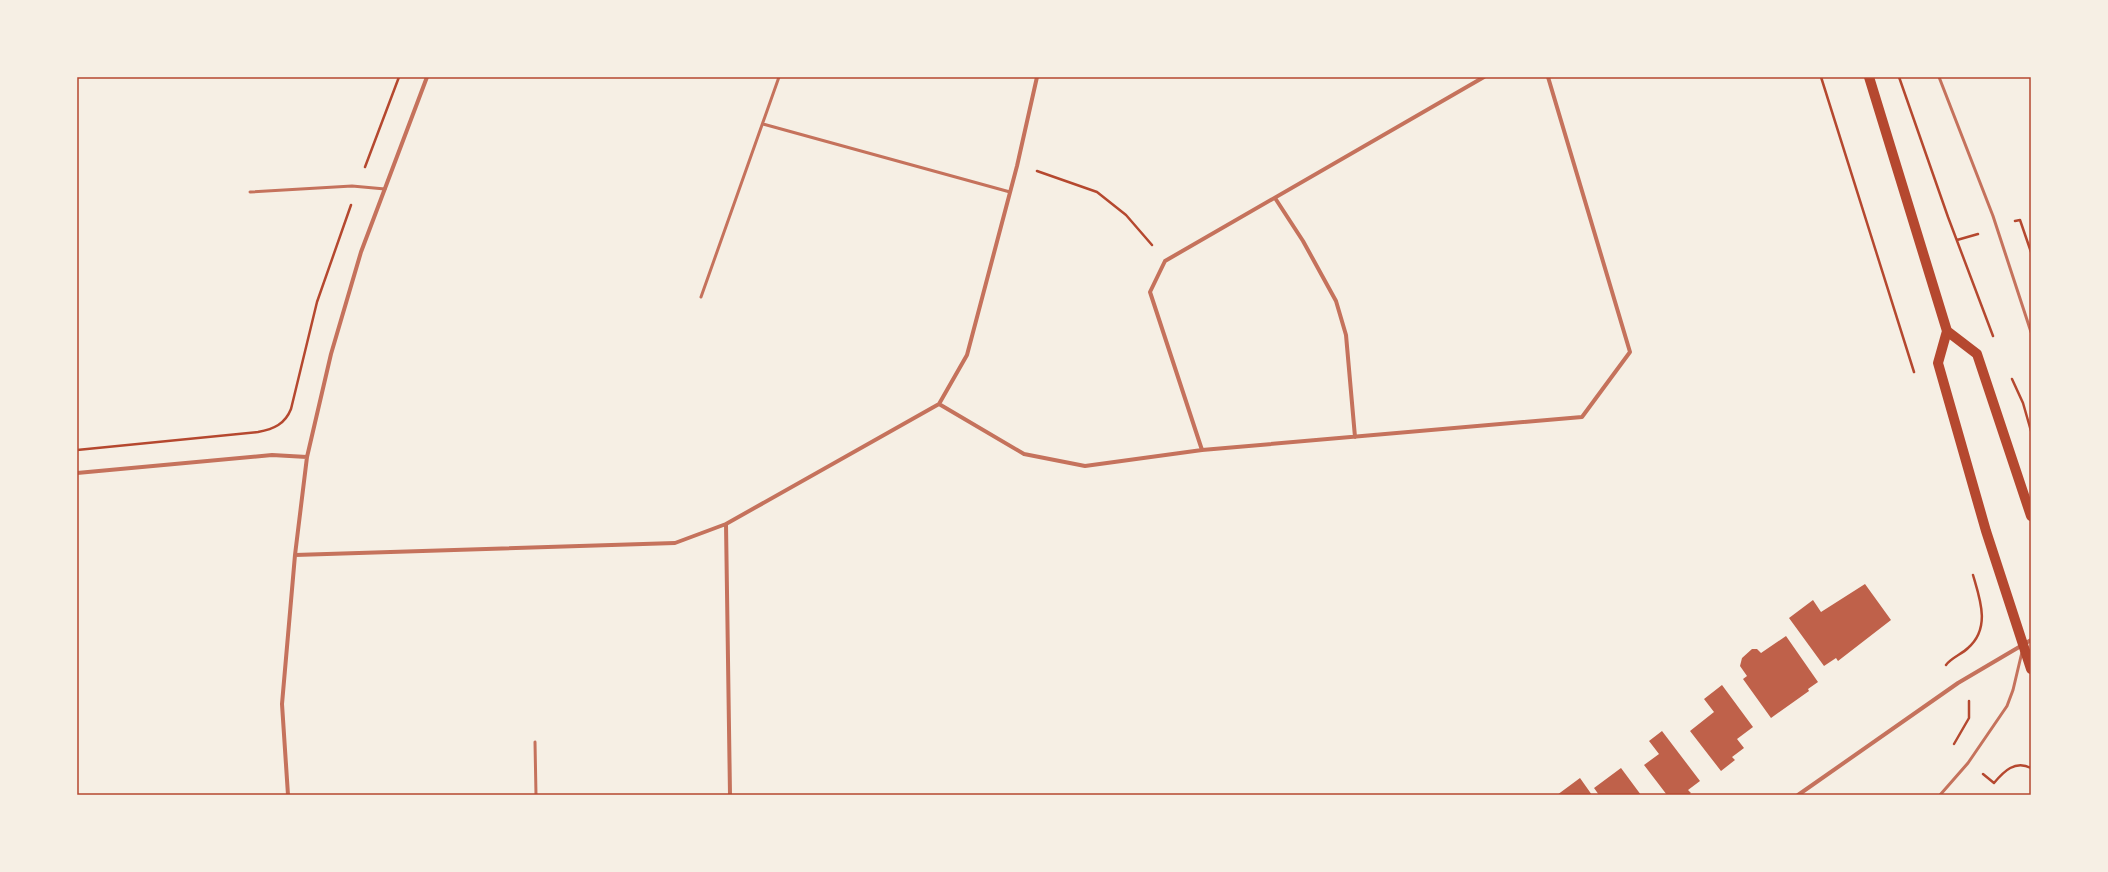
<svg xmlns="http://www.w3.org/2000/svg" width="2108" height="872" viewBox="0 0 2108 872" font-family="Rubik,sans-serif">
	<rect width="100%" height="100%" fill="#f6efe4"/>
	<path fill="#bf614a" d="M1865 584 1891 620 1838 661 1836 658 1824 666 1789 618 1813 600 1821 612Z
		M1786 636 1818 682 1808 689 1809 691 1771 718 1743 679 1747 676 1740 666 1742 658 1752 649H1757L1761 653Z
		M1722 685 1753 727 1737 739 1744 748 1732 757 1735 760 1721 771 1690 731 1714 712 1704 699Z
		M1662 731 1700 781 1688 790 1691 793 1688 795H1667L1644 765 1659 754 1649 741Z
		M1621 768 1641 795H1599L1594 788Z
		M1580 778 1592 795H1557Z"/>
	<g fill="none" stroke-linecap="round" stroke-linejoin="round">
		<path stroke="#b5482f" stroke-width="2.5" d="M1821 77 1914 372
			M1899 77 1948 217 1993 336
			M365 167 399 77
			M1037 171 1097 192 1126 215 1152 245
			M2015 221 2020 220 2031 252
			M1957 240 1978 234
			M2012 379 2023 403 2031 431
			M77 450 258 432C274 429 285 424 291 409L317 302 351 205
			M1946 665C1951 658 1962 654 1968 648 1991 628 1980 599 1973 575
			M1954 744 1969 718V701
			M1983 774 1994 783C2004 771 2015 760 2031 768"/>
		<path stroke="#c5725c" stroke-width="3" d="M1939 77 1993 216 2031 332
			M763 124 1010 192
			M250 192 352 186 385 189
			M701 297 779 77
			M535 742 536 795
			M1940 795 1968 763 2007 706 2013 690 2022 652"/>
		<path stroke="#c5725c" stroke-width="4" d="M1275 198 1303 241 1336 301 1346 335 1355 437
			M939 404 1024 454 1085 466 1202 450 1582 417 1630 352 1548 77
			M939 404 967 355 1017 166 1037 77
			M1202 450 1150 292 1165 261 1484 77
			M77 473 272 455 307 457
			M295 555 675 543 726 524
			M288 795 282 704 295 555 307 457 331 354 361 252 427 77
			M730 795 726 524 939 404
			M1798 795 1958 683 2031 640"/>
		<path stroke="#b5482f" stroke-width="10" d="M1869 77 1947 331 1938 363 1986 531 2031 669
			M1947 331 1977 354 2031 516"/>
	</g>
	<rect width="2108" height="872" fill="none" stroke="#f6efe4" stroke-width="156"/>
	<rect x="78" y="78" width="1952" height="716" fill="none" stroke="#b5482f" stroke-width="1.5"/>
</svg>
